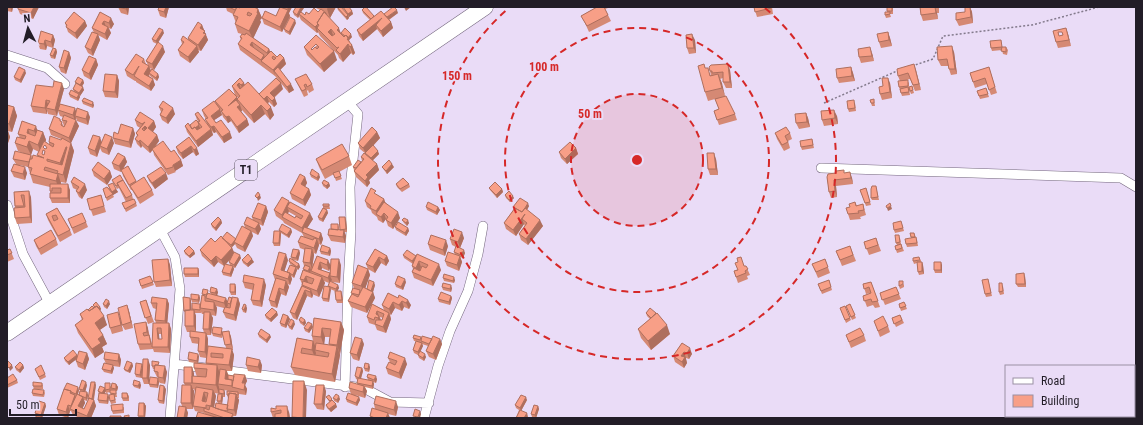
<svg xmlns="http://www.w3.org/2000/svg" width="1143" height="425" viewBox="0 0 1143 425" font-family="'Roboto Condensed',sans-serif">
	<rect width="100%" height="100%" fill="#eadcf7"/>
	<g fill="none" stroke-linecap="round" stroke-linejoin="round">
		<defs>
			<path id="minor" d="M7 55 47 68 65 84
				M821 168 1121 178 1136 187
				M7 205 23 254 50 304
				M160 229 175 257 180 289 170 418
				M174 364 364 388 390 402 429 403
				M345 387 348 284 351 231 350 187 358 114 347 101
				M424 418 438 366 450 331 468 291 478 254 483 226"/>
			<path id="trunk" d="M7 333 485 7"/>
		</defs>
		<use href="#minor" stroke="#74677e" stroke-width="10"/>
		<use href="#trunk" stroke="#74677e" stroke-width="17"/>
		<path stroke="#837a8c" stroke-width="1.5" stroke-dasharray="2 2" stroke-linecap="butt" d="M912 66 933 59 943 36 1032 25 1099 7
			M824 103 897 71"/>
		<use href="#minor" stroke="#fff" stroke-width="9"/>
		<use href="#trunk" stroke="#fff" stroke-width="16"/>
	</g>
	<path fill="#d58974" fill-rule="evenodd" d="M7 7H13L12 12 7 11Z
		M39 7 33 19 20 14 18 9Z
		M118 7H129L128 15 121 13Z
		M169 7 166 18 160 16 158 10Z
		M226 7H257V8L258 9 262 18 260 20 261 22 253 38 269 49 270 51 277 57 284 58 286 64 280 70 294 90 289 93 275 76 240 50 238 44 241 40 240 37 242 34 238 33 235 24 236 23 233 15V14L227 11Z
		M278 7H292L289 13 288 12 290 16 282 32 264 24 262 18 276 16 280 8Z
		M314 7H336L330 18 328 17 341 33 352 37 349 40 350 43 352 45 355 53 353 55 351 53 343 62 339 58 338 55 320 36 318 32 317 33 301 20 299 16 298 18 294 15 293 12 304 8 301 12 305 15 309 14 318 12 320 10Z
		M337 7 346 13 342 7H349L352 11 353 14 349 17 348 15 349 18 347 20 338 10Z
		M597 7H608V8L605 9 611 21 589 32 584 21 581 16Z
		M754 7H772L773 14 757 17Z
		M887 7H893V14H890L891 17 886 18 885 15 887 12Z
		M920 7H939V13H937L938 19 923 21 921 15Z
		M961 7H970L972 12 973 23 959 26 956 20 965 12V8H961Z
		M362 10 374 16 398 13 389 20 391 22 393 28 383 37 377 29 363 41 359 36 357 30 370 20 363 13Z
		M100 12 114 24 111 29 109 28 111 33 107 40 98 35 100 40 93 56 88 53 85 47 94 33 92 28Z
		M85 21 87 26 77 39 68 32 65 23Z
		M296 23 290 35 285 32 284 29Z
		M202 25 208 40 201 51 198 50 199 52 190 63 180 56 178 50 182 44 181 40H188V38Z
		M1066 28 1068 34 1071 46 1058 48 1056 42 1053 31ZM1058 32H1062L1063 35 1059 36Z
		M888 32 890 38 892 46 881 48 879 42Z
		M164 33 158 43 165 52 154 70 150 68 151 70 158 74 159 77 157 81 150 76 149 75V76L153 79 155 85 151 91 136 82V81H135L127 76 125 70 144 59 146 64 148 65 146 61 157 44 153 42 152 39Z
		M53 35 55 40 53 48 47 46 46 50 40 49 38 43Z
		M316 35 337 60 324 72 307 55 304 47ZM316 44 317 45 312 50 311 49Z
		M695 40 696 53 689 54 687 48Z
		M1001 40 1002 47H1006L1008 50 1007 55 1003 54 1002 50 992 51 991 48Z
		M56 49 57 52 55 59 51 58 50 55Z
		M69 52 71 58 66 74 61 72 59 67Z
		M954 52 957 74 951 75 948 66H941L938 60Z
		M872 53 874 61 861 63 859 57Z
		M96 59 98 65 91 80 84 76 82 70Z
		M704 64 705 68 711 76 710 71 730 70 732 88H726L723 82V78L720 79 725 96 735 114 737 120 719 125 714 111 719 109 715 99 708 101 705 92Z
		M914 64 921 90 915 91 910 79 907 80 909 83V87L912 86 914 93 911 94 909 89 910 95 902 96 899 87 900 81 898 76Z
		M851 67 853 73 855 81 839 83 837 78Z
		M989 67 997 93 991 95 987 84 975 88 970 73Z
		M26 73 21 83 15 80 14 77Z
		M117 75 119 81 118 98 105 97 103 91Z
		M240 78 245 85 259 94 283 89 274 98 277 104 274 107 269 102 268 103 274 115 270 120 265 114 254 123 242 110V111H241L247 119 249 125 239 133 231 121 228 123 223 117 221 111 220 110 222 115 214 120 216 123 232 138 224 143 216 132 214 133 212 131 213 135 198 147 187 132 185 126 199 122 197 120 195 114 207 124 205 119H206L204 116 202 110 216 104 215 101 237 97V99L238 98 235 95 232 86Z
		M295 79 312 84 314 90 309 93 308 90 307 91 308 95 304 97Z
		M83 80 84 83 82 87 84 90 80 96 79 95 80 97 78 101 70 97 69 94 74 92 73 89 76 84 75 82Z
		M890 83 892 98 882 100 880 94Z
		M986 88 989 97 980 99 977 91Z
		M64 89 60 104 90 117 88 125 77 121 76 118 75 120 79 126 71 143 74 151 66 183 61 182V184L70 190V203H52L50 198V187L33 183 28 167 19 165 27 173 25 180 14 177 11 171 16 164 13 159 23 153 18 151 15 143 20 138 18 134 22 121 37 130 43 132 46 140 45 142 49 145V142L61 140V139L51 135 49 129 60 119 64 127V126L62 120 63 117 60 116 58 111 57 116 48 114 47 111V114L33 112 31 106ZM45 145 47 148 45 149 43 147ZM33 149 39 152 37 155 38 156 33 158 31 155ZM43 150 45 151 44 155 42 154Z
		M874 99 875 106H872L871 103Z
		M82 101 94 105 93 108 83 104Z
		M855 103 856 111 849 112 848 109Z
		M7 105 14 107 17 116 12 132 8 131 10 137 7 146Z
		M159 107 175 114 168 124 162 120 160 115 161 112Z
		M806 113 808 118 810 127 799 129 796 123Z
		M837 116 838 124 824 126 822 120Z
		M135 120 154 121 156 127 153 132 157 135 159 141 155 147 171 152 181 160 183 166 175 171 176 172 168 175 154 155 153 150 150 153 142 146 141 148 137 144 135 139 137 136 136 133 140 128 137 126Z
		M133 128 135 134 131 148 115 144 113 138 118 134Z
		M377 132 380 138 373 146 379 154 372 161 377 164 379 170 369 180 370 183 367 187 356 177 354 171V170L353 167 362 161 361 157 366 155V154L360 149 358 143Z
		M775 133H790L792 139 788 141 790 148 784 151 777 139Z
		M189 137 199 154 196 156 193 152 183 159 178 153 176 147Z
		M812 139 814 148 802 150 801 147Z
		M101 142 114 143 109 155 102 152 100 148 97 157 90 154 88 148Z
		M576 148 578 154 567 164 561 158 559 152Z
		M349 156 352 165 339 172 342 179 336 181 334 174 325 179 319 167 316 159Z
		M125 157 127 162 123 169 128 166 136 182 152 190 154 195 140 204 132 190H131L123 176 122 171 121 172 114 169 112 163Z
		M716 159 718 175H710L708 169Z
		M382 167H394L387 174 384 170Z
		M92 170 110 171 112 177 107 185 94 176Z
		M845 173 852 178 853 184 836 186 837 197 831 198 829 192 827 177Z
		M310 174 320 177 318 181 311 177Z
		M147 176 168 179 155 189 149 181Z
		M305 177 307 183 305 187 309 189 311 195 305 206 292 199 290 193Z
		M112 180 132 195 133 199 136 203 137 206 126 212 122 203 126 202 119 188 117 189Z
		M71 182 87 190 82 199 79 197 76 191 77 190 73 188Z
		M322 183H329L330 186 327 189 323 186Z
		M396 184H409L410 187 402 192 397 187Z
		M108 185 116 189 118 192 113 195 114 197 107 201 103 189 109 188Z
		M876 186 879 200H872L871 198Z
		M489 188 502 189 503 192 497 198 490 190Z
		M866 188 871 205 866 206 860 190Z
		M14 192 31 197 32 223 17 224 15 218V208Z
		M101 195 106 212 93 216 87 199Z
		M377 195 384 199 385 202 400 218 393 229 388 226 386 220V219L383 223 378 220 377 217 372 213 371 210 367 207 365 201Z
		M505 195 514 198 510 202 506 198Z
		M290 202 313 219 307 228 321 233 323 239 321 245 319 244V245L316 254 314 253V255L312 267 317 256 330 265H341L340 283 332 282V280L331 282 338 285 339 288 337 291H341L342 294 343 303H337L336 300 335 291 330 289 329 302 323 301 322 298 329 287 328 286 329 283 324 281 325 283 319 297 312 294 313 295 312 298 307 296 297 320 293 318 290 312 302 284 300 279 304 270V266L303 262 305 250 300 248 298 242 304 237 302 233 284 223 283 221 276 216 274 210ZM289 211V212L296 216 295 218 288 214ZM330 266V273L321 270 322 268 329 271Z
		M855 202 857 206 863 204 866 215 860 217 861 219 850 220 848 214 850 207Z
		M329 204 330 209H326L327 210 328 213 323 222 319 220 318 217 323 208V206Z
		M266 206 268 212 263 226 259 224 261 229 258 235 252 232 253 236 245 252 237 248 235 244 232 247 234 253 241 258 235 268 233 267 234 269 231 277 223 275 222 272 225 265 224 266 218 262 214 267 202 256 200 250 223 238 236 239 245 228 244 224 253 220 252 217ZM230 259 229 262 230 265 231 266 226 264Z
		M529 206 527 210 543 226 528 245 521 240 519 234 525 226 524 224 516 236 506 229 504 223 514 209 513 207Z
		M426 207H438L440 210 437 215 427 210Z
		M57 208 70 230 72 235 60 242 48 220 46 214Z
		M345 217 346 220 347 232H344L346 236 345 243 331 241 328 235 338 224 339 227V230H340Z
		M68 219 86 222 88 227 74 234Z
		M221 220 222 223 216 231 212 227 211 224Z
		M402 220 409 223 407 226 404 223Z
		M902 224 904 231 895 233 894 230Z
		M395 227 408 228 409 231 406 236 396 230Z
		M291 229 292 232 289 238 281 233 280 246H274L273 243 279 231V230Z
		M910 233H914L915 237H916L917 240 918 246 907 247 906 244 911 238Z
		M464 238 460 248 465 253 463 258 460 257 462 262 459 271 447 266 445 261 455 255 454 252 456 247 452 245 450 239Z
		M876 238 881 251 869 255 864 242Z
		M900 238 901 244 904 251 897 253 895 246 897 245 896 243Z
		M56 239 58 245 41 255 36 246 34 240Z
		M428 244 448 246 445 256 430 250Z
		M850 246 856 261 842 266 836 251Z
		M330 248 331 251 330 256 321 254 320 251Z
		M10 249 14 259 7 262V250Z
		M375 249 387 256 389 261 386 266 381 263 375 273 368 269 370 275 365 288 367 289 375 285 373 292 375 298 367 313 351 307 348 301 352 294 351 293 354 288 352 283 368 269 366 264Z
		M299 250 300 253 298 261 293 260 299 264 300 267 298 270 296 268 297 270 294 278 291 276 292 279 290 285 288 284 289 287 286 296 281 294 277 308 271 306 269 300 275 280 273 274 288 260 284 271 287 272 292 265 290 264 289 261 292 259 291 257Z
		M184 251H194L195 254 190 258 185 254Z
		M403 255 416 257 441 270 433 286 414 278 412 272 413 269 412 266 413 264 404 258Z
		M168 259 170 265 172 286 156 287 154 282Z
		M825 259 830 273 818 278 812 264Z
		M242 260 254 262 248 267 243 263Z
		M921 260V262H922L923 265 924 274 919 275 918 272 917 263 914 264 913 261Z
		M942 265V273H935L934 270Z
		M744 266H746L750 275 747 276 748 279 738 283 734 271Z
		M198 268 199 271V277H185L184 274Z
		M150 276 154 285 142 289 139 280Z
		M1025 276 1026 287H1018L1016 284Z
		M443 278 455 280 454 283 444 281Z
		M988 279 992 296 986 297 985 294Z
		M829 280 832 290 822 294 818 284Z
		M243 282 266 285 262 307 253 305 251 300 253 290 245 288Z
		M406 282 403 290 396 287 395 284Z
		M871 282 880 307 875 308 873 305 867 307 863 296 871 293 866 294 863 284Z
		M904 284V287L900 289 899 286Z
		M1003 286 1004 294 1000 295 999 292Z
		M236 287V295H231L230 292Z
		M442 287 452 288 451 292 443 290Z
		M896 287 901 299 885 305 880 293Z
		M210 292H218L217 295 227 302 232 298H238L240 304 236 321 226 318 223 312 224 308 216 306 217 308 216 316 211 315 213 318 211 335H207L208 339V347L226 348 223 335 222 338 213 336 212 333 229 331 231 337 233 350H232L234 355 232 371H227L228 375 234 376 245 375 247 381 245 385 247 389 246 395 239 394V398H238L239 400 236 416H233L234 418H196L205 414 204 413 195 411 193 406 195 392 194 389H193L194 391 193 409H186L188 413 187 418H177L182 406 181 403 185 385 184 383 194 373V376L197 377 194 368 195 363 189 362 188 359 199 356 198 363 206 364V358L200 357 198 351 199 344 192 343 190 337V332H187L185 326V312L184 311 190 298 191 301V310L200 304 203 295 202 294H211ZM201 312 202 314H204L203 329 204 333 196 332V316L195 313H201ZM224 390 233 392 227 395 228 398H229L228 405 222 404 223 397H225V393ZM215 393 219 394 217 401 218 403 215 408H214L216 396Z
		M388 293 411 305 409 309 404 307 402 311 395 308 391 315 390 314 391 319 386 333 377 330 375 325 369 323 367 317 372 304 384 310 382 305ZM380 317 383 318 382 320H381Z
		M199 295 200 298 199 303 192 302 191 299Z
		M451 296 452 298 450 305 439 302 438 299Z
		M167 299 169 304 167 323H169L171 329 170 353 154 352 153 349 140 350 138 344 146 322 152 344 156 323 155 320 156 309 153 308 151 303ZM159 334H162V339H159Z
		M146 300 154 322 148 324 140 302Z
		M904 302 907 309 901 311 899 304Z
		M103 304H110L107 309 104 307Z
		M850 304 856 318 852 320 846 306Z
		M93 305 100 307 101 309 100 311 107 325 100 330 103 335 107 344 102 347 104 352 95 358 78 333 75 325 82 320 80 314 88 310 94 308Z
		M127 305 129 311 133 328 125 330 122 325Z
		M845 306 851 320 846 323 840 308Z
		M247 308 246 313 243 312 242 309Z
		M646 313 670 334 651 350 641 338 638 329 650 319 647 316Z
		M265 315H278L271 322 266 318Z
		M900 315 904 323 896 327 892 318Z
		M288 316 290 319 286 328 281 326 280 323Z
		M120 318 123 331 112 334 110 328Z
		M314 318 341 322 344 330 340 354V355L335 382 295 375 291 367 297 338 313 341 312 336ZM325 337H330L329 345 324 344Z
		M299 320H305L306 323 304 326 300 323Z
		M874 321 888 326 890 332 880 337Z
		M295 324 292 330 289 328 288 325Z
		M313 327 309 333 305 331 304 328Z
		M258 334 271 337 267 343 259 337Z
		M846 335H864L866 341 851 348Z
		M413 338 440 339 442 344 436 360 429 357 426 351 428 346 422 344 423 346 420 351 426 357 424 361 419 358 418 355 414 353 413 350 416 341H414Z
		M682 343 692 354 689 359 686 358V359L687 363 684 368 675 362 673 356Z
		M364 344 359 361 353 359 350 353Z
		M87 353 89 359 85 370 78 367 76 361V359L69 365 65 361 64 358 77 355V356Z
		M119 354 121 360 120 367 113 366 114 368 112 374 104 372 102 369 106 364 104 359Z
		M388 358 407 364 401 379 388 374 386 368 390 362Z
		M132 363 133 366 130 373 125 371 124 369Z
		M23 365 24 368 20 373 16 370 15 367Z
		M150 365 149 379 158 378V377H157L154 371 155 369H153L152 366 160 365 167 372 165 384 160 383 159 382 158 388 150 387 149 384H144L142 378 136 377 135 374Z
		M246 365H262L261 373 248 371Z
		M370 367 369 372 365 371 364 368Z
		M362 368 363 371 361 379 368 380 367 377 377 379 376 383 373 382 374 384 373 389 365 387 367 391 365 398 355 395 359 397 360 400 357 406 347 402 346 399 351 394 349 388 357 384 358 380 356 379 355 376Z
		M35 369 45 374 46 377 40 380Z
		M7 378 17 380 18 383 7 388Z
		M42 383 43 386V389H34L33 386Z
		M116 384 118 387 117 391H116L117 397H115L116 403 111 404 110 401 111 395 110 392 106 393 105 390 111 386Z
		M87 385 85 392H87L88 395 87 401 84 400 85 403 82 408 84 409 96 385 94 400 96 406 91 418H80L73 415 71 411H70L68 418 59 415 57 409 64 389 79 390 78 394 79 395 80 391 79 389Z
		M133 385H141L140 389 134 387Z
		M105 388 106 391 104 394 109 397 108 404 99 403 98 400 99 394 98 391Z
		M166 389 164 404 159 403 158 400Z
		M44 390 45 393 44 397 33 396 32 393Z
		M326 391 324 410 317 409 314 404Z
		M127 393 129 396V401H123L122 398Z
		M326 397 333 401 337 407 331 412 327 408 326 405 330 403Z
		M333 398 340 399 338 403 334 401Z
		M527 400 521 411 527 413 528 418H516L519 410 516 408 515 405Z
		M45 403 46 406 42 418 41 417V418H36V416L35 413Z
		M144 403 146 406 145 418H139L138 416Z
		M374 404 398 407 396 416 388 414 390 418H371L370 416 375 409Z
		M538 406 539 409 536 418 532 417 531 414Z
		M124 407V413L113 414 112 411Z
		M271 408 289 412 290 418H273L271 412Z"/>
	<path fill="#ae6f5e" d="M10 7H13L12 12Z
		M34 7H39L33 19 31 13Z
		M126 7H129L128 15 126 9Z
		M166 7H169L166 18 164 12Z
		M287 7H292L289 13Z
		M301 7H303L304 8 299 15V14V16L298 18 297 15Z
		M328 7H336L330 18 327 9Z
		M404 7H411L406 11Z
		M935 7 937 13 938 19 936 13Z
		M970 7 972 12 973 23 971 17Z
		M258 9 262 18 260 20 261 22 253 39 249 31Z
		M288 10 290 16 282 32 280 27Z
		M397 10 398 13 388 20 387 17Z
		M352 11 353 14 349 17 348 14Z
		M348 15 349 18 347 20 346 17Z
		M111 18 114 24 111 29 109 23Z
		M382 18 376 25 377 29 363 41 361 35Z
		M295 20 296 23 290 35 289 32Z
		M85 21 87 26 77 39 75 33Z
		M104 21 106 27 102 24Z
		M391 22 393 28 383 37 381 31Z
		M317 24 319 30 317 28 318 32 317 33 315 27Z
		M202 25 208 40 201 51 198 45 200 28Z
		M108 27 111 33 107 40 105 34Z
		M339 28 342 37 337 30Z
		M1066 28 1068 34 1071 46 1069 40Z
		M331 29 334 38 328 32Z
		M163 30 164 33 157 44 156 41Z
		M888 32 890 38 892 46 889 40Z
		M98 34 100 40 93 56 91 50Z
		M351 34 352 37 349 40 351 46 352 45 355 53 353 55 347 39Z
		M692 34 695 40 696 53 694 48Z
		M53 35 55 40 53 48 51 42Z
		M45 40 47 46 46 50 44 44Z
		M252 42 254 48 250 45Z
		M348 44 351 53 343 62 340 54Z
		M163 46 165 52 154 70 152 64Z
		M197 46 199 52 190 63 188 57Z
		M952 46 954 52 957 74 955 69Z
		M870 47 872 53 874 61 872 56Z
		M56 49 57 52 55 59 53 56Z
		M269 49 271 55 269 58 267 53Z
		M334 51 337 60 324 72 320 64Z
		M69 52 71 58 66 74 64 68Z
		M264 55 266 61H261L263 66 261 60Z
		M284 58 286 64 276 74 274 71 275 76 273 70Z
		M96 59 98 65 91 80 89 74Z
		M728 64 730 70 732 88 730 82Z
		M914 64 916 70 921 90 919 84Z
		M149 66 151 72 149 73V75L147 79 144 74Z
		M851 67 853 73 855 81 852 76Z
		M25 70 26 73 21 83 20 80Z
		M158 74 159 77 157 81 156 78Z
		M718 74 722 83 725 96 722 88Z
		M117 75 119 81 118 98 115 92Z
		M888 78 890 83 892 98 890 92Z
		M153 79 155 85 151 91 149 86Z
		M83 80 84 83 81 87 80 85Z
		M62 83 64 89 58 110V111L57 116 55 110Z
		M239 83 242 92 237 85Z
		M244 83 247 91 244 94 241 85Z
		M281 83 283 89 272 99 270 93Z
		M291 84 294 90 289 93 287 87Z
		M83 87 84 90 80 96 79 93Z
		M79 94 80 97 78 101 77 98Z
		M267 96 269 102 265 105 263 99Z
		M237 97 238 103 228 106Z
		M275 98 277 104 274 107 272 101Z
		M46 100 49 106 46 108 47 111V114L45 108Z
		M93 102 94 105 93 108 92 105Z
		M240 105 242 111 240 112 237 107Z
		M261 105 265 114 254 123 251 115Z
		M14 107 17 116 12 132 9 124Z
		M271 107 274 115 270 120 267 111Z
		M75 108 77 114 75 116 76 118 75 121 73 115Z
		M173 108 175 114 168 124 166 118Z
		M220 109 222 115 213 121 211 116Z
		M834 110 837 116 838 124 835 118Z
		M88 112 90 117 88 125 86 119Z
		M806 113 808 118 810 127 807 122Z
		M229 116 231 121 228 123 226 117Z
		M247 119 249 125 239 133 237 127Z
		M76 120 79 126 71 143 74 151 66 183 60 163 66 147 69 153 71 144 69 138Z
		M154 121 156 127 151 134 148 128Z
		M145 122 147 128 144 130 142 124Z
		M199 125 200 128 194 132 193 129Z
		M36 126 39 135 38 139 34 131Z
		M214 126 216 132 214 133 211 127Z
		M7 128 10 137 7 146Z
		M133 128 135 134 131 148 129 142Z
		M28 129 31 137 30 142 27 133Z
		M211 129 213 135 198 147 196 141Z
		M43 132 46 140 41 153 38 145Z
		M230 132 232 138 224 143 222 137Z
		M377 132 380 138 366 153H365L366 154 363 148Z
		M157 135 159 141 150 153 148 147Z
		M100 137 102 143 100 146V148L97 157 95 151Z
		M112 137 114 143 109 155 107 149Z
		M140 140 142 146 141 148 139 142Z
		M29 141 33 149 31 155 27 147Z
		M191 146 193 152 183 159 181 153Z
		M197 148 199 154 196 156 194 150Z
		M576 148 578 154 567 164 565 159Z
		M378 151 379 154 372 161 371 158Z
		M714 153 716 159 718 175 716 169Z
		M125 157 127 162 121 172 119 166Z
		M181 160 183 166 175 171 173 165Z
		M377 164 379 170 369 180 370 183 367 187 365 181 366 175Z
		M392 164 394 167 387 174 386 171Z
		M25 167 27 173 25 180 23 174Z
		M110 171 112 177 107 185 104 179Z
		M850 172 852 178 853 184 851 178Z
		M166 173 168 179 155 189 152 183Z
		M58 174 61 183 59 189 56 181Z
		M319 174 320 177 318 181 317 178Z
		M305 177 307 183 303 190 301 184Z
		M834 180 836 186 837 197 835 191Z
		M329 183 330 186 327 189 326 186Z
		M68 184 70 190V203L68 198Z
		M85 184 87 190 82 199 79 193Z
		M116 189 118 192 113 195 112 192Z
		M309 189 311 195 305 206 303 200Z
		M502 189 503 192 497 198 496 195Z
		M29 191 31 197 32 223 30 217Z
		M260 195 261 198 258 201 257 198Z
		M513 196 514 198 510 202 509 200Z
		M384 199 386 205 377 214 376 211Z
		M289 201 291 207H287L289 211 285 219 282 217V215Z
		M528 203 529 206 522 219 524 224 516 236 513 230Z
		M266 206 268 212 263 226 261 220Z
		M891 206 892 209 888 211 887 208Z
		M438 207 440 210 437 215 436 212Z
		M327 210 328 213 323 222 322 219Z
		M398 212 400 218 393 229 391 223Z
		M310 213 313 219 304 233H303L302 228Z
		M384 213 386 219 383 223 381 217Z
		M345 217 346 220 347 232 346 229Z
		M221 220 222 223 216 231 215 228Z
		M408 220 409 223 407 226 406 223Z
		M540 220 543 226 528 245 526 239Z
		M259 223 261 229 258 235 255 229Z
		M408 228 409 231 406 236 405 233Z
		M291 229 292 232 289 238 287 235Z
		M344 230 346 236 345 243 343 237Z
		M251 231 253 236 245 252 243 247Z
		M280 231 281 234 280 246 279 243Z
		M462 232 464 238 460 248 458 242Z
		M321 233 323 239 321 245 319 239Z
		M236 239 237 242H234L235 244 232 247 231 245Z
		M317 239 319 245 316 254 314 248Z
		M446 240 448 246 445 256 443 250Z
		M232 248 235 254 224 266 221 260Z
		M330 248 331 251 330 256 328 253Z
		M312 249 314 255 312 269 310 263Z
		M299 250 300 253 298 261 296 258Z
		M464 250 465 253 463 258 461 255Z
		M194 251 195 254 190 258 189 256Z
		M286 254 288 260 283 276 281 270Z
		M240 255 241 258 235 268 234 265Z
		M216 256 218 262 214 267 211 261Z
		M387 256 389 261 386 266 384 260Z
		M416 256 417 259 413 264 412 261Z
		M460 256 462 262 459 271 457 265Z
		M379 257 381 263 375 273 373 267Z
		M168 259 170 265 172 286 170 280Z
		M252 259 254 262 248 267 247 264Z
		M339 259 341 265 340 283 337 277Z
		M328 260 331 266 329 271 327 265Z
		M419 261 421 267 418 274 416 268Z
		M320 262 322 268 320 275 318 269Z
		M922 262 923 265 924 274 922 271Z
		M941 262 942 265V273L941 270Z
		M299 264 300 267 298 270 297 267Z
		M439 264 441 270 433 286 431 280Z
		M233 266 234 269 231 277 230 274Z
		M296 267 297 270 294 278 293 275Z
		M310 267 311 270 310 274 308 271Z
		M198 268 199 271V277L198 274Z
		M368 269 370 275 364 292 361 286Z
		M290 273 292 279 290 285 288 279Z
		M330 273V276L332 280 330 284 328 278Z
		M1024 273 1025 276 1026 287 1025 284Z
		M306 276 308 282 306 286 304 280Z
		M322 277 325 283 319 297 317 291Z
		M454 277 455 280 454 283 453 281Z
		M264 279 266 285 262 307 260 301Z
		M405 279 406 282 403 290 401 287Z
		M286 281 289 287 286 296 284 290Z
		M374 282 375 285 373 292 375 298 367 313 365 307 371 291Z
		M235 284 236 287V295L235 292Z
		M338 285 339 288 337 292 336 289Z
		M451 285 452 288 451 292 450 289Z
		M330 287 331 290 329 302 328 299Z
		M279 288 281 294 277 308 275 302Z
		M217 289 218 292 217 296 215 293Z
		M305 290 307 296 297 320 295 314Z
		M311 290 313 295 312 298 310 292Z
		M341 291 342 294 343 303 342 300Z
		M199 295 200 298 199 303 198 300Z
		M451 296 452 298 450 305 449 302Z
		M190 298 191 301 192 313 190 310Z
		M226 298 228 303H227L228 305 226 309 224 303Z
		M238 298 240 304 236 321 234 315Z
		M167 299 169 304 167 327 165 321Z
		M408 300 411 305 409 309 406 303Z
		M109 301 110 304 107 309 106 306Z
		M402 301 404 307 402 311 399 305Z
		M214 302 217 308 216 316 214 310Z
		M393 302 395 308 391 315 389 309Z
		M127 305 129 311 133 328 131 322Z
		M246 305 247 308 246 313 244 310Z
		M100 307 101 309 98 313 97 310Z
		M194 310 196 316V332L194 326Z
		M377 311 381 321 380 324 376 314Z
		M118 312 120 318 123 331 121 325Z
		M210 312 213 318 211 335 209 329Z
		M277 312 278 315 271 322 270 319Z
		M389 313 391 319 386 333 383 327Z
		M104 316 107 325 98 331 95 323Z
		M288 316 290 319 286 328 285 325Z
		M305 320 306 323 304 326 303 323Z
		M294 321 295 324 292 330 291 327Z
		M146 322 148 328 149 338 147 332Z
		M341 322 344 330 340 354 337 345Z
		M169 323 171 329 170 353 168 347Z
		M312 324 313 327 309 333 308 330Z
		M667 325 670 334 651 350 648 341Z
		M157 328 159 334 160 345 158 339Z
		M322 328 325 337 324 346 321 337Z
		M229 331 231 337 233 350 231 344Z
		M206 333 208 339 207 358 205 352Z
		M103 335 107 344 102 347 104 352 95 358 92 349 98 339Z
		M270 335 271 337 267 343 266 340Z
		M362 339 364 344 359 361 357 355Z
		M440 339 442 344 436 360 433 354Z
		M313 341 317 350H315L316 353 315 358 312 350Z
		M422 343 423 346 419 355 418 352Z
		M337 346 340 355 335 382 332 374Z
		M690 348 692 354 689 359 687 353Z
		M232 349 234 355 232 371 229 365Z
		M684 352 686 358V359L687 363 684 368 682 362 681 356Z
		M87 353 89 359 85 370 83 364Z
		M119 354 121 360 120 367 118 361Z
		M198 354 199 356 198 364 197 361Z
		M425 354 426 357 424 361 423 358Z
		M77 355 78 358 69 365 68 362Z
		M405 358 407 364 401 379 399 373Z
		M148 359 150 365 149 384 147 378Z
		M260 360 262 365 261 373 258 367Z
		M132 363 133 366 130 373 128 371Z
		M142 364 143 367 141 378 140 375Z
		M369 364 370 367 369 372 368 369Z
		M12 365 13 368 10 371 9 368Z
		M23 365 24 368 20 373 19 370Z
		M113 365 114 368 112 374 111 371Z
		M217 365 220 374 218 384 219 387V394L216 385Z
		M165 366 167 372 165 384 163 378Z
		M192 367 194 373V383H192Z
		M362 368 363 371 360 381 359 378Z
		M226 370 229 376 228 381 225 379Z
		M245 375 247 381 245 385 247 389 246 395 242 383Z
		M376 376 377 379 376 383 374 380Z
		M158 379 159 382 158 388 157 385Z
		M304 381 307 390 306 418H303Z
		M373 381 374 384 373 389 372 386Z
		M86 382 87 385 85 393 83 390Z
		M95 382 96 385 93 402 94 400 96 406 91 418H88L87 416 92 400Z
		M140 382 141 385 140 389 138 386Z
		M116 384 118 387 117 391 116 389Z
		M191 385 194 391 193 409 191 403Z
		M324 385 326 391 324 410 322 404Z
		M164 386 166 389 164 404 163 401Z
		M364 386 367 391 365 398 363 392Z
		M78 387 79 390 77 397 76 394Z
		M105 388 106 391 103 396 102 393Z
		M213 390 216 396 213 412 211 406Z
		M224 390 225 393V397L224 394Z
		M87 392 88 395 87 401 86 398Z
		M204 392 206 398 204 406 202 401Z
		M108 394 109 397 108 404 107 401Z
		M222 394 223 397 222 404 221 401Z
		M236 394 239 400 236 416 234 410Z
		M75 395 77 401 72 410 71 406Z
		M339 396 340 399 338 403 337 400Z
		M83 397 85 403 81 412 78 406Z
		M359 397 360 400 357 406 356 403Z
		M526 397 527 400 521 411 520 408Z
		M396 401 398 407 396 416 394 410Z
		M45 403 46 406 42 418 41 415Z
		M144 403 146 406 145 418 144 416Z
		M336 404 337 407 331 412 329 409Z
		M68 405 70 411 68 418 66 412Z
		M287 406 289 412 290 418H288Z
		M538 406 539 409 536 418 535 415Z
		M186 407 188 413 187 418H184Z
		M420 411 421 414 420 418H418Z
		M388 413 390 418H386Z
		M527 413 528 418H524Z"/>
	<path fill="#f89f87" stroke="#ae6f5e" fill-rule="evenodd" d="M18 7H34L31 13 18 9Z
		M118 7H126V9Z
		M159 7H166L164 12 158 10Z
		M229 7H237L235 10Z
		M237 7 240 8 241 7H254L258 9 257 13H258L249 31 235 24 238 17 233 15ZM248 12 252 14 250 16 247 15Z
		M280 7 288 10 280 27 262 18 265 11 276 16Z
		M296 7H301L297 15 293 12Z
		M337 7H341L348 15 346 17Z
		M343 7H349L352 11 348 14Z
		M365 7H366L374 16 371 19 362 10Z
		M393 7H394L397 10 387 17 384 14Z
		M597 7H604L608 15 587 26 581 16Z
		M754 7H771V8L755 12Z
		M887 7H892V11H887Z
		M920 7H937H935L936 13 921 15Z
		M965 7H970L971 17 956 20V13L965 12Z
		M314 8 318 12 321 9 326 13V14L324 12 317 23 318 24 315 27 299 14 301 12 305 15 306 12 309 14Z
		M381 11 391 22 381 31 376 25 382 18 361 35 357 30Z
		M74 12 85 21 75 33 66 27 67 25 65 23Z
		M100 12 111 18 109 23 104 21 102 24 108 27 105 34 92 28Z
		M324 12 339 28 337 30 344 37 346 35 349 38 347 39 352 45 350 47 348 44 340 54 336 50 339 47 337 48 317 28 319 25 317 23ZM331 29 335 34 332 36 328 32Z
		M885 12H890V14L885 15Z
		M290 17 295 20 289 32 284 29Z
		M198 22 202 25 200 28 205 31 203 33 206 34 198 45 188 38Z
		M159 28 163 30 156 41 152 39Z
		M345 28 351 34 348 38 346 35 345 36 341 33Z
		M1066 28 1069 40 1056 42 1053 31ZM1058 32H1062L1063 35 1059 36Z
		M41 31 53 35 51 42 45 40 44 44 38 43Z
		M92 32 98 34 91 50 85 47Z
		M888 32 889 40 879 42 877 34Z
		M246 33 269 49 267 53 252 42 250 45 264 55 261 60 238 44 242 38 240 37 242 34 245 35Z
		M692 34 694 48H687L686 35Z
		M316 35 334 51 320 64 304 47ZM316 44 319 47 317 49 315 47 312 50 311 49Z
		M183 36 197 46 188 57 178 50 184 42 181 40Z
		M1001 40 1002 47 991 48 990 41Z
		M158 42 163 46 152 64 146 61Z
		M952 46 955 69H949L947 59 938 60 937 47Z
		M870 47 872 56 859 57 858 49Z
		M1002 47H1006V52L1001 51Z
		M53 48 56 49 53 56 50 55Z
		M64 50 69 52 64 68 59 67Z
		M271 51 277 57 280 54 284 58 273 70 261 61ZM273 56 276 58 274 60 272 58Z
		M136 54 144 59 142 62 149 66 144 74 153 79 149 86 134 76 139 66 133 75 125 70Z
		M89 56 96 59 89 74 82 70Z
		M704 64 705 68H708L710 76 718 74 722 88 705 92 698 66Z
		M728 64 730 82H723V72L712 73V71H710L709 67 711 65Z
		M914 64 919 84 913 85 908 73 898 76 897 69Z
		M19 67 25 70 20 80 14 77Z
		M278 67 291 84 287 87 274 71Z
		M851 67 852 76 837 78 836 69Z
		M989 67 995 87 989 90 985 78 973 82 970 73Z
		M152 69 158 74 156 78 149 73Z
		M105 74 117 75 115 92 103 91Z
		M306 74 312 84 307 87 306 84 304 85 306 89 302 91 295 79Z
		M78 77 83 80 80 85 75 82Z
		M240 78 244 83 241 85 239 83 237 85 240 89 248 82 271 107 267 111 261 105 251 115 237 99 240 96 232 86Z
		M276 78 281 83 270 93 275 98 272 101 267 96 264 99 259 94Z
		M882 78H888L890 92 880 94 879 87 883 86Z
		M908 80V86L899 87 898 81Z
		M54 81 62 83 55 110 46 108 50 101 46 100 45 108 31 106 36 85 53 87Z
		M76 83 83 87 79 93 73 89Z
		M912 86 913 90 910 91 909 87Z
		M908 87 909 92 901 93 900 89Z
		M986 88 988 94 979 96 977 91Z
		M229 89 237 97 228 106 236 100 240 105 237 107 247 119 237 127 229 116 226 117 221 111 223 110 215 101Z
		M71 90 79 94 77 98 69 94Z
		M726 96 735 114 717 120 714 111 719 109 715 99Z
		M84 98 93 102 92 105 82 101Z
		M874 99V103H871L870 100Z
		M854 100 855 108 848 109 847 101Z
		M163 101 173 108 166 118 160 115 163 109 159 107Z
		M214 101 220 109 211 116 216 123 221 120 230 132 222 137 214 126 211 127 205 119 208 118 202 110Z
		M60 104 75 108 73 115 58 110Z
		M7 105 14 107 9 124 7 123Z
		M77 108 88 112 86 119 75 116Z
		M834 110 835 118 822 120 821 111Z
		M140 112 154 121 148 128 157 135 148 147 140 140 139 142 135 139 138 135 136 133 145 122 142 124 135 120ZM145 126 147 128 144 131 142 129Z
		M198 112 211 129 196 141 185 126 188 123 192 129 195 127 197 130 202 127 198 122 200 121 195 114Z
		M806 113 807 122 796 123 795 114Z
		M64 115 76 120 69 138 49 129 54 116 60 119V121L62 122 61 125 64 127 67 121 62 120Z
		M196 120 198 122 199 125 195 128V127L192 129 190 125Z
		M22 121 36 126 34 131 28 129 27 133 35 136 37 130 43 132 38 145 29 141 27 147 15 143 17 137 25 139 26 136 18 134Z
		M121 124 133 128 129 142 113 138 114 132 118 134Z
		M372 127 377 132 363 148 358 143Z
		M786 127 790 133 785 136 788 142 782 145 775 133Z
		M105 134 112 137 107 149 100 146Z
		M93 135 100 137 95 151 88 148Z
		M50 136 61 140 62 138 71 143 63 175 57 173 58 171 45 167 44 170 58 174 56 181 30 174 32 168 28 167 30 159H32L33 155 44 158 37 155 44 141 53 147 54 144 49 142ZM45 145 47 148 45 149 43 147ZM66 147H67L62 165 47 161V159L60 163ZM43 150 45 151 44 155 42 154Z
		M189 137 197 148 194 150 191 146 181 153 176 147Z
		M812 139 813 145 801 147 800 141Z
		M163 141 171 152 174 150 181 160 173 165V167L166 169 152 149Z
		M570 142 576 148 565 159 559 152Z
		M342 144 349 156 322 170 316 159Z
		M373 145 378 151 371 158 365 153Z
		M15 151 31 155 29 162 13 159Z
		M118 153 125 157 119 166 112 163Z
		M364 153 377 164 366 175 368 177 365 181 354 171 364 159 361 157Z
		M707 153H714L716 169H708Z
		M358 160 361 162 356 168 353 167Z
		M389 160 392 164 386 171 382 167Z
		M98 162 110 171 104 179 92 170Z
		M14 164 25 167 23 174 11 171Z
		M128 166 136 181 129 185 121 170Z
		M161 167 166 173 152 183 147 176Z
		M312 169 319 174 317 178 310 174Z
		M844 170V173L850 172 851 178 834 180 835 191 829 192 827 177 828 174 836 173V171Z
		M339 171 341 176 335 178 333 173Z
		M300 174 305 177 301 184 309 189 303 200 290 193Z
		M120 175 123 180 117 183 118 185 116 186 112 180Z
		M74 177 85 184 79 193 76 191 79 187 71 182Z
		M144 177 152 190 138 198 130 186Z
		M403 178 409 184 400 189 396 184Z
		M123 180 132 195 126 198 117 183Z
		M324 180 329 183 326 186 322 183Z
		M495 182 502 189 496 195 489 188Z
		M113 183 116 189 112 192 108 185Z
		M50 184H68V198H50V193H61V188H52V191H50Z
		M872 186H876L878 197 871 198V189Z
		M107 187 113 194 106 198 103 189Z
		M371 188 376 191 374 193 384 199 376 211 370 208 371 206 365 201Z
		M866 188 870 202 865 203 860 190Z
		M29 191 30 217 15 218 14 208 25 207 24 195H21L24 206H15L14 192Z
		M509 191 513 196 509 200 505 195Z
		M258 192 260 195 257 198 255 196Z
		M101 195 104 206 90 210 87 199Z
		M282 197 289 201 282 215 274 210Z
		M520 198 528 203 525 208 522 212 513 207Z
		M134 199 136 203 125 209 122 203Z
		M290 202 310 213 302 228 282 217 285 212 295 218 296 216 301 219 303 216 287 207Z
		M384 202 398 212 391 223 386 220 388 217 384 213 381 217 376 214Z
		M428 202 438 207 436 212 426 207Z
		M855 202 856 206 863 204 864 210 858 211 859 213 848 214 846 208 850 207 849 204Z
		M258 203 266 206 261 220 252 217Z
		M890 203 891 206 887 208 886 206Z
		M323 204H329V206H323Z
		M57 208 70 230 58 236 46 214ZM56 215 58 219 54 221 52 216Z
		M323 208 327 210 322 219 318 217Z
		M515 208 522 212 525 208 540 220 526 239 519 234 527 223 522 219 525 214 513 230 504 223Z
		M82 213 86 222 72 228 68 219Z
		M218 217 221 220 215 228 211 224Z
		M247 217 259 223 255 229 244 224Z
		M339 217H345L346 229 340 230Z
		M404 218 408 220 406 223 402 220Z
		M901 221 903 228 894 230 893 223Z
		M398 222 408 228 405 233 395 227Z
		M282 224 291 229 287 235 279 230Z
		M331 224H338V230L331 229Z
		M242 226 251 231 243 247 234 242Z
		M304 227 321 233 319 239 302 232Z
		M329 229 344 230 343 237 328 235Z
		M454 229 462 232 458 242 450 239Z
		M51 230 56 239 39 249 34 240Z
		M274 231H280L279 243H273Z
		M227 232 236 239 231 245 222 238Z
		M910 233H914L915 237H911Z
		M431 235 446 240 443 250 428 244Z
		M895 235H899L900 242 896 243Z
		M221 236 232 248 221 260 216 256 211 261 200 250 211 238 215 242Z
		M301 236 313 240 314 238 317 239 314 248 298 242Z
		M916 237 917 243 906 244 905 239Z
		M876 238 878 245 866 249 864 242Z
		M901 244 902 248 896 250 895 246Z
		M322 245 330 248 328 253 320 251Z
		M189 246 194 251 189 256 184 251Z
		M456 246 464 250 461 255 454 252Z
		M850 246 853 255 840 260 836 251Z
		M305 248 312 249 310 263 303 262Z
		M10 249 12 253 7 255V250Z
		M293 249 299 250 296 258 291 257Z
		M375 249 387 256 384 260 379 257 373 267 366 264Z
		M407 250 416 256 412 261 403 255Z
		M234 252 240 255 234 265 229 262Z
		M279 252 286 254 281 270 290 273 288 279 273 274Z
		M448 252 460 256 457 265 445 261Z
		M248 254 252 259 247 264 242 260Z
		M417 254 439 264 431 280 412 272 414 268 420 271 422 266 426 268 428 265 419 261 416 268 412 266Z
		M317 256 328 260 327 265 320 262 318 269 330 273 328 278 311 271Z
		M741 257 744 266H746L748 269 745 271 746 273 736 277 734 271 738 270 735 263 738 262 737 258Z
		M919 257 920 260 913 261V258Z
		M290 258 299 264 297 267 289 261Z
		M168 259 170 280 154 282 152 260Z
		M331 259H339L337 277 330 276Z
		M825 259 828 267 816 272 812 264Z
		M917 262H922V271L918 272Z
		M934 262H941V270H934Z
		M225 264 233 266 230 274 222 272Z
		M290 265 296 267 293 275 287 272Z
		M305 265 310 267 308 271 303 269Z
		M358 265 368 269 361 286 352 283Z
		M184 268H198V274H184Z
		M303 270 322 277 317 291 302 285 303 281 312 284 314 279 306 276 304 280 300 279Z
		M1024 273 1025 284H1016V274Z
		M444 274 454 277 453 281 443 278Z
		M244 275 264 279 260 301 251 300 254 284 243 282Z
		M150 276 153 282 141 286 139 280Z
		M398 276 405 279 401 287 395 284Z
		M276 278 286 281 284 290 279 288 275 302 269 300Z
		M988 279 991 293 985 294 982 280Z
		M369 280 374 282 371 291 367 289Z
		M829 280 831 287 821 291 818 284Z
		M330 281 338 285 336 289 328 286Z
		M899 281H903V284L899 286Z
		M871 282 878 301 872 302 871 299 864 301 863 296 871 293 869 287 864 289 863 284Z
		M443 283 451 285 450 289 442 287Z
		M999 283H1002L1003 291 999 292Z
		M230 284H235V292H230Z
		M302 286 311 290 310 292 305 290 295 314 290 312Z
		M324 286 330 287 328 299 322 298Z
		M211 287 217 289 215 293 210 292Z
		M363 287 373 292 365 307 348 301 352 294 358 297Z
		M896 287 899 294 882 300 880 293Z
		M353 288 360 290 359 295 351 293Z
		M203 289 208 290 207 295 202 294Z
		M335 291H341L342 300H336Z
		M441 292 451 296 449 302 438 299Z
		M207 293 226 298 224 303 206 298Z
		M388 293 398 298 399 295 408 300 406 303 402 301 399 305 393 302 389 309 382 305Z
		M191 294 199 295 198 300 191 299Z
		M202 295 205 296V301L214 302V310L200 308Z
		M152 297 167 299 165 321 155 320 157 303H151Z
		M183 297 190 298V310L184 311Z
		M229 297 232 298 230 304 227 303Z
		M232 297 238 298 234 315 223 312 225 307 230 308Z
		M106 299 109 301 106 306 103 304Z
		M146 300 151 316 145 318 140 302Z
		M96 302 100 307 98 308 97 306 95 307 93 305Z
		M904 302 906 306 900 308 899 304Z
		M192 303 200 304V310L192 309Z
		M244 304 246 305 244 310 242 309Z
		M372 304 389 313 383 327 375 324 376 320H382L384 314 377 311 376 314 379 316 378 318 375 317 374 320 367 317Z
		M850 304 855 315 851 317 846 306Z
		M127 305 131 322 122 325 118 308Z
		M92 306 94 308 89 311 88 310Z
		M97 306 104 316 95 323 103 335 98 339 101 343 92 349 75 325 83 319 80 314 87 309 89 311Z
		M845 306 850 318 845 320 840 308Z
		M272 308 277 312 270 319 265 315Z
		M650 308 656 313 651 318 646 313Z
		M185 310H194V326H185Z
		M118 312 121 325 110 328 107 315Z
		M204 312H210L209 329H203Z
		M657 313 667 325 648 341 638 329Z
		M283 314 288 316 285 325 280 323Z
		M900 315 902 320 894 324 892 318Z
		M883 316 888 326 878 331 874 321Z
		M301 317 305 320 303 323 299 320Z
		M314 318 341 322 337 345 329 344 331 329 322 328 321 337 312 336Z
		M291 319 294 321 291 327 288 325Z
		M146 322 147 332 143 333 144 336 149 335 151 344H138L134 324Z
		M308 322 312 324 308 330 304 328Z
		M153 323H169L168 347H152ZM157 328H161L162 339H158Z
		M213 327 222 328 221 335 212 333Z
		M860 328 864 335 849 342 846 335Z
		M261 329 270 335 266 340 258 334Z
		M190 331 206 333 205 352 198 351 199 338 190 337Z
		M229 331 231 344 225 345 222 332Z
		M414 335 421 337 420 340 413 338Z
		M422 336 432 339 429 344 421 341Z
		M433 336 440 339 433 354 426 351Z
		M355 337 362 339 357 355 350 353Z
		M297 338 313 341 312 350 302 348 301 353 328 357 329 353 315 350 316 343 337 346 332 374 291 367Z
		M416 341 422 343 418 352 413 350Z
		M682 343 690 348 687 353 684 352 681 356 685 357 682 362 673 356Z
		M208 346 232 349 229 365 206 363ZM211 353 223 354V358L211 357Z
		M73 350 77 355 68 362 64 358Z
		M79 351 87 353 83 364 76 361Z
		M420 351 425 354 423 358 418 355Z
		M105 352 119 354 118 361 104 359Z
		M189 352 198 354 197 361 188 359Z
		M390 352 405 358 399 373 386 368 389 362 395 365 397 361 388 358Z
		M247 357 260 360 258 367 246 365Z
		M143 359H148L147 378H142Z
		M7 360 12 365 9 368 7 366Z
		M127 361 132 363 128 371 124 369Z
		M152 361 159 362 158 365H155V366H152Z
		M20 362 23 365 19 370 15 367Z
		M104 363 113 365 111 371 102 369Z
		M136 363 142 364 140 375 135 374Z
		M194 363 217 365 216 385 192 383V376L206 377 207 369 194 368Z
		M365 363 369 364 368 369 364 368Z
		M41 365 45 374 39 377 35 369Z
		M155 365 165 366 163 378 158 377V372L154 371Z
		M184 367H192V383H184Z
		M357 367 362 368 359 378 355 376Z
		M220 369 226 370 225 379 232 380V386L218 384Z
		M13 374 17 380 7 385V378Z
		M234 374 245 375 242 383H245L244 390 232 387Z
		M368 374 376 376 374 380 367 377Z
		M228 375 234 376 233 381 232 380 228 379Z
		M150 377 158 378 157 385 149 384Z
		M358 378 373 381 372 386 357 383Z
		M82 380 86 382 83 390 79 389Z
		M134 380 140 382 138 386 133 385Z
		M293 381H304L303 418 292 417Z
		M33 382 42 383V386H33Z
		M91 382H95L92 399 89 398 88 399Z
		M350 382 364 386 363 392 349 388Z
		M67 383 78 387 76 394 71 392V391L64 389Z
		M105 383H110V389L105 390Z
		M112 383 116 384V389L111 388Z
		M160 385 164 386 163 401 158 400Z
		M182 385H191V403H181Z
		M316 385H324L322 404H314Z
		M100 386 105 388 102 393 98 391Z
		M196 387 213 390 211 406 206 405V408L193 406ZM204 392 208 393 206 402 202 401Z
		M33 389 44 390 43 395 32 393Z
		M64 389 71 391 70 393 75 395 71 406 68 405 66 412 57 409Z
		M219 389 224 390V394L219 393Z
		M110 390H116V394L110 393Z
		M80 391 87 392 86 398 79 395Z
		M227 391 238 392V395H237L236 394 229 393V395H227Z
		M99 393 108 394 107 401 98 400Z
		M122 393H127L128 398H122Z
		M229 393 236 394 234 410 227 409Z
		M348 393 359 397 356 403 346 399Z
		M77 394 83 397 78 406 84 409 89 398 94 400 87 416 70 409Z
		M114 394 115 400 110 401 109 395Z
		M218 394H222L221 401H217Z
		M336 394 339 396 337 400 333 398Z
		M329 395 332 399 330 401 326 397Z
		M521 395 526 397 520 408 515 405Z
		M376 396 396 401 394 410 374 404Z
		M332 400 336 404 329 409 326 405Z
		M39 401 45 403 41 415 35 413Z
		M139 403H144V416H138Z
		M216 403 228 405 227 409 228 411 221 410 215 408Z
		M123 404V410L112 411 111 405Z
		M534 405 538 406 535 415 531 414Z
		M179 406 186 407 184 418H177Z
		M210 406 233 414 231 418H225L204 411V408L209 410Z
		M276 406H287L288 418H275V414L281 413V410L271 412V408L276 409Z
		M372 408 388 413 386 418H375L370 416Z
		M415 409 420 411 418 417 413 416Z
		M520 410 527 413 524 418H516Z
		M198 412 219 418H196Z
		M129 415V418H125L124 416Z
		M36 416H41V418H36Z
		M110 416H121V418H110Z"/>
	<circle cx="637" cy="160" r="66" fill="#d62828" fill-opacity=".12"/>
	<g fill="none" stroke="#d62828" stroke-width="2" stroke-dasharray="7 5">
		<circle cx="637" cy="160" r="66"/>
		<circle cx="637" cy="160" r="132"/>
		<path d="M765 8A199 199 0 1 1 509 8"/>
	</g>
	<g text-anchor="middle" stroke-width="4" stroke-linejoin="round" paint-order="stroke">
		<rect fill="#eadcf7" stroke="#5e5665" stroke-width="1" x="235" y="160" width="22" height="20" rx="3"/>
		<g font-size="12" font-weight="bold" fill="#221d27">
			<text x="246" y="174">T1</text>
		</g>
	</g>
	<circle cx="637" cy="160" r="6" fill="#d62828" stroke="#eadcf7" stroke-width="2"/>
	<g font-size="12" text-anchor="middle" font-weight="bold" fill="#d62828" stroke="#eadcf7" stroke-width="4" stroke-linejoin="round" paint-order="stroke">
		<text x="544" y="71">100 m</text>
		<text x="457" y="80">150 m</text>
		<text x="590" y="118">50 m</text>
	</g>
	<rect width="1143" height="425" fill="none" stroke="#221d27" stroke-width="16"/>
	<rect x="1005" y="365" width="130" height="52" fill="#eadcf7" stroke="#9a90a4"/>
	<rect x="1013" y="378" width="20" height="6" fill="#ffffff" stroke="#9a90a4"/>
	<text x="1041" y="385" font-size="12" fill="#221d27">Road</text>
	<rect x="1013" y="395" width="20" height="12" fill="#f89f87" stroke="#9a90a4"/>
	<text x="1041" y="405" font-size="12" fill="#221d27">Building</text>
	<g transform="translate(28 28) rotate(354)" stroke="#eadcf7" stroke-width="3" paint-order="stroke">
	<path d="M0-3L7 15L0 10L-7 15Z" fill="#221d27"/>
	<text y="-6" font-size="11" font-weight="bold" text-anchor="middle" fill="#221d27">N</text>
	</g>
	<path d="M10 409v6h66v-6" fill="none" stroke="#221d27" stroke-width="2"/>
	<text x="16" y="409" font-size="12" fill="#221d27" stroke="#eadcf7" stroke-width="3" paint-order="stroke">50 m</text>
</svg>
